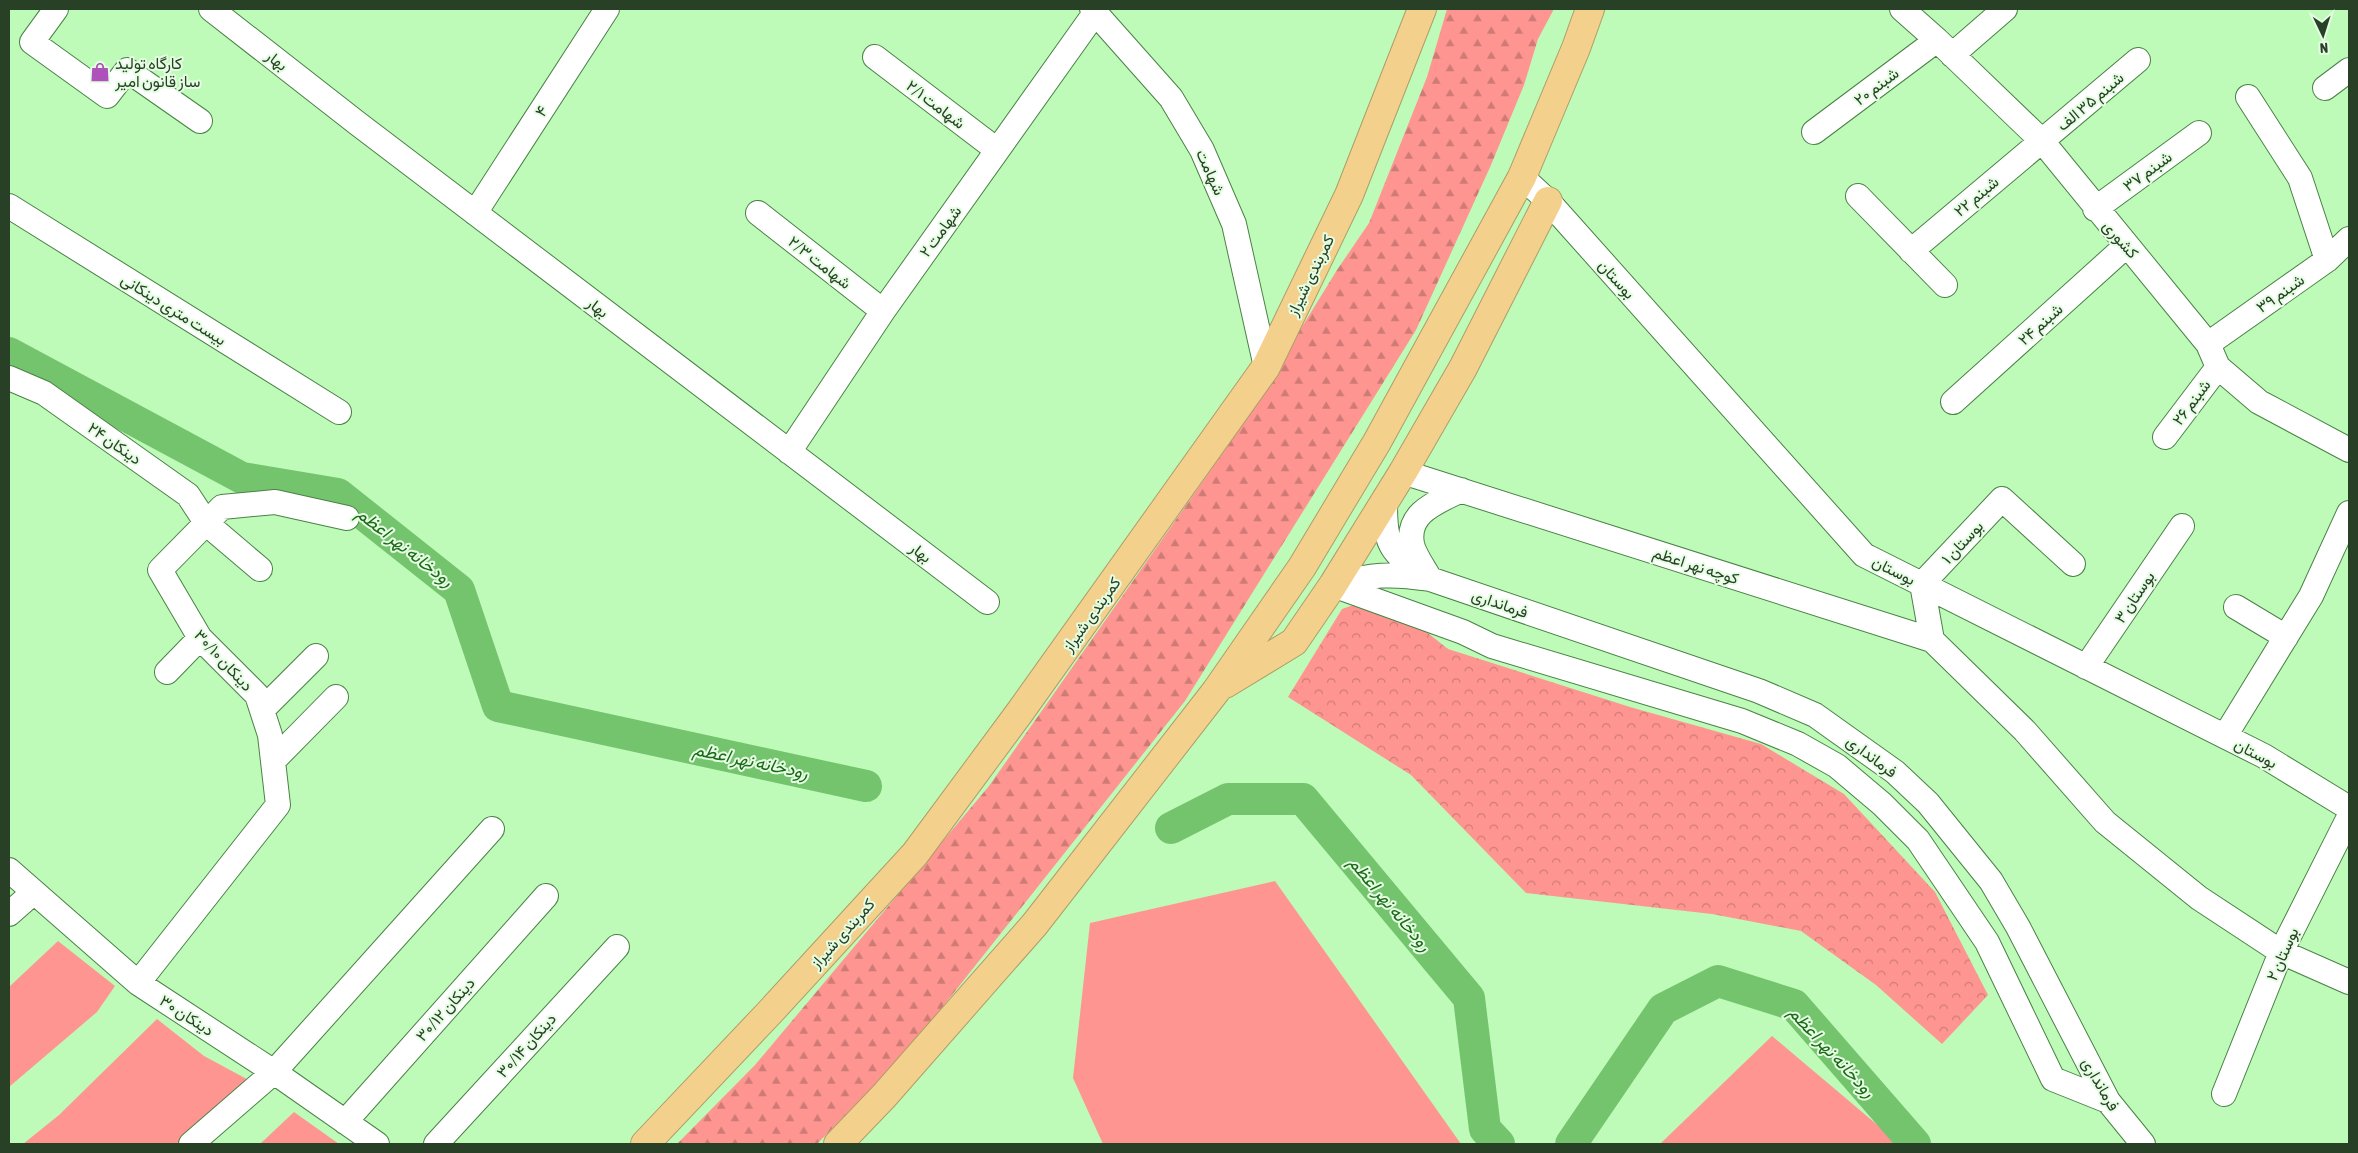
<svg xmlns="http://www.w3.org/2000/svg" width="2358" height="1153" viewBox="0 0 2358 1153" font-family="'Asap Condensed',Vazirmatn,sans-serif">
	<defs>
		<pattern id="forest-firs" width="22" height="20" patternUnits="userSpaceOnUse" patternTransform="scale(1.25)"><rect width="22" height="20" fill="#ff9591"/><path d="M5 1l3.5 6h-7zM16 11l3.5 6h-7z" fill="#ce7b76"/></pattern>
		<pattern id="park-crowns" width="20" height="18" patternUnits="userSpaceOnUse" patternTransform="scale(1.25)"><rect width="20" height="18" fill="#ff9591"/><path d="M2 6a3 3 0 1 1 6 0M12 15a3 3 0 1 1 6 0" fill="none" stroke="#ce7b76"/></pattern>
	</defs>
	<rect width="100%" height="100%" fill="#befbb8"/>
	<path fill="url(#forest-firs)" d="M1447 9H1554L1538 39 1524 85 1491 165 1416 330 1185 701 906 1053 817 1144H677L755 1065 989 786 1234 437 1337 270 1369 223 1427 77Z"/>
	<path fill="url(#park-crowns)" d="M1359 603 1419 626 1448 649 1630 707 1761 744 1844 794 1935 892 1988 995 1942 1044 1876 985 1801 931 1712 914 1526 893 1411 775 1288 697 1342 609Z"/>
	<path fill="#ff9591" d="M1275 881 1461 1144H1103L1073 1078 1090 923Z
		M58 941 115 986 97 1012 9 1087V987Z
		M157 1019 204 1056 256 1084 198 1144H23L59 1115Z
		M1772 1036 1900 1144H1660Z
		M294 1112 339 1144H260Z"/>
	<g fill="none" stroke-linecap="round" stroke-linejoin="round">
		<path stroke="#74c46e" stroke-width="32" d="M9 353 242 478 338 494 459 590 498 706 866 786
			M1171 828 1228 799H1303L1469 998 1485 1129 1499 1144
			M1571 1144 1663 1009 1718 981 1794 1005 1915 1144"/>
		<defs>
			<path id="minor" d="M56 9 32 42 107 96 127 70 200 121
				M211 9 357 123 987 602
				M1092 9 1171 98 1202 150 1234 224 1266 367
				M1902 9 1937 40 2042 141 2208 344 2218 367 2259 402 2349 450
				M1952 55 2005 9
				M875 57 997 150
				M2325 88 2349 70
				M2248 97 2300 178 2327 260
				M1814 132 1937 40
				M1522 177 1548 201 1864 555 2264 756 2349 808
				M1858 196 1945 285
				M9 206 339 412
				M2095 209 2199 133
				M475 213 607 9
				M758 213 883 311
				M1911 251 2138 60
				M2208 344 2327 260 2349 239
				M9 378 44 393 188 495 207 524 260 569
				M1953 402 2127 245
				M2165 437 2218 367
				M789 452 883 311 1095 13
				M1403 472 1932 640
				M1385 501C1385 545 1389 551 1425 576
				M2073 564 2002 499 1922 584 1932 640 2025 731 2105 822 2199 898 2281 952 2349 982
				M1430 579C1425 569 1414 555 1412 544 1406 512 1438 502 1461 490
				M1333 585C1373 574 1389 573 1430 579L1759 691 1815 715 1895 772 1928 803 1991 881 2018 927 2108 1101 2143 1144
				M1333 585 1463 632 1492 646 1742 721 1798 744 1837 766 1882 804 1918 840 1987 942 2053 1079 2108 1101
				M2236 607 2286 637
				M2086 667 2182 526
				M167 672 200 638
				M262 710 316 656
				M2225 736 2311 596 2349 513
				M273 761 336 697
				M9 870 138 983 274 1072 377 1144
				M9 914 34 892
				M138 983 278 805 270 735 257 695 200 638 160 570 222 507 275 502 347 518
				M2224 1094 2281 952 2349 817
				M345 1122 546 896
				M191 1144 274 1072 492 829
				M436 1144 617 947"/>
			<path id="highway" d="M1225 684 1294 642 1333 585 1403 472 1463 368 1548 201
				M645 1144 771 1011 915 854 1020 712 1266 367 1349 195 1422 9
				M838 1144 884 1096 1035 924 1216 691 1302 567 1377 442 1522 177 1576 48 1590 9"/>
		</defs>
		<use href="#minor" stroke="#4a8246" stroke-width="26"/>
		<use href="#highway" stroke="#ad9e69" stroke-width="30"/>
		<use href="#minor" stroke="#fff" stroke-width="24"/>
		<use href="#highway" stroke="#f4d08d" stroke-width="28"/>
	</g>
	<defs>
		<symbol id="shop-bare" viewBox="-9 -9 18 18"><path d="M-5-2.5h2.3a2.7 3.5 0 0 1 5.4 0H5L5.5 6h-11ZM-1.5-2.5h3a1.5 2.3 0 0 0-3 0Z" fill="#ae51bb" stroke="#e5fde2" stroke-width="2.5" paint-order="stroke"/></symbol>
	</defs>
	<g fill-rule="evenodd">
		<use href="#shop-bare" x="86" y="58" width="28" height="28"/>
	</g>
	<g text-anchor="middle" stroke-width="4" stroke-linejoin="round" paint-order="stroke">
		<g font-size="16" fill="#284026" stroke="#e5fde2">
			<text transform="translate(277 60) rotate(38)" y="6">بهار</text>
			<text transform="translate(1876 86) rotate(-37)" y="6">۲۰ شبنم</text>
			<text transform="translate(2090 101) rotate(-40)" y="6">شبنم ۳۵ الف</text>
			<text transform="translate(936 104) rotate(37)" y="6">۲/۱ شهامت</text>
			<text transform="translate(541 111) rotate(-57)" y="6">۴</text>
			<text transform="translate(2147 171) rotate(-36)" y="6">۳۷ شبنم</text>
			<text transform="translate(1211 172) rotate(66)" y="6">شهامت</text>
			<text transform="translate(1976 196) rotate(-40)" y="6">۲۲ شبنم</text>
			<text transform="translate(940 231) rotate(-54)" y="6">۲ شهامت</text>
			<text transform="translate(2121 239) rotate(49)" y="6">کشوری</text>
			<text transform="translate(820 262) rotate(38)" y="6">۲/۳ شهامت</text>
			<text transform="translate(1310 275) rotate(-64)" y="6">کمربندی شیراز</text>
			<text transform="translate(1617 279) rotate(48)" y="6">بوستان</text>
			<text transform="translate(2280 293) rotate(-35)" y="6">۳۹ شبنم</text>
			<text transform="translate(598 307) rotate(37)" y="6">بهار</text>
			<text transform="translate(174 309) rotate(32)" y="6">بیست متری دینکانی</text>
			<text transform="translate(2040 324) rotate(-42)" y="6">۲۴ شبنم</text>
			<text transform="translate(2191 402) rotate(-53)" y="6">۲۶ شبنم</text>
			<text transform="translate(115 443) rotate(35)" y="6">۲۴ دینکان</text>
			<text transform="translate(1962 542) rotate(-47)" y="6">۱ بوستان</text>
			<text transform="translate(921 552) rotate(37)" y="6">بهار</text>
			<text transform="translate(1696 565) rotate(18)" y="6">کوچه نهر اعظم</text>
			<text transform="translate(1894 570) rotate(27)" y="6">بوستان</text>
			<text transform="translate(2134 597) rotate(-56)" y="6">۳ بوستان</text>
			<text transform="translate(1500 603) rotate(19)" y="6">فرمانداری</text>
			<text transform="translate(1091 614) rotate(-54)" y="6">کمربندی شیراز</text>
			<text transform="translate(224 660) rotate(47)" y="6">۳۰/۱۰ دینکان</text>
			<text transform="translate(2256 753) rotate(28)" y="6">بوستان</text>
			<text transform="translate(1872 756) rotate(37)" y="6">فرمانداری</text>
			<text transform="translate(842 933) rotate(-48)" y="6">کمربندی شیراز</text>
			<text transform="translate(2282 954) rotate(-66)" y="6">۲ بوستان</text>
			<text transform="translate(445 1009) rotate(-48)" y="6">۳۰/۱۲ دینکان</text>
			<text transform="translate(187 1015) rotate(33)" y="6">۳۰ دینکان</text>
			<text transform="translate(526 1045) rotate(-48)" y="6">۳۰/۱۴ دینکان</text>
			<text transform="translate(2101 1084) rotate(60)" y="6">فرمانداری</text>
		</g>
		<g font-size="16" fill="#284026" stroke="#e5fde2" text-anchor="start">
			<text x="115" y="69">کارگاه تولید<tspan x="115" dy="18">ساز قانون امیر</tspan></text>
		</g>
		<g font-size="18" font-style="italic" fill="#1a6a17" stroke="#e5fde2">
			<text transform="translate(405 547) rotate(38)" y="6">رودخانه نهر اعظم</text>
			<text transform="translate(751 761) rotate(12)" y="6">رودخانه نهر اعظم</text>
			<text transform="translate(1390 904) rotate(50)" y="6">رودخانه نهر اعظم</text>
			<text transform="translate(1832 1052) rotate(47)" y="6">رودخانه نهر اعظم</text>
		</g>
	</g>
	<rect width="2358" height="1153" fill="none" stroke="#284026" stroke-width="20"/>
	<g transform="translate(2323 35) rotate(176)" stroke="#e5fde2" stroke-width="4" paint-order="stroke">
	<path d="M0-4L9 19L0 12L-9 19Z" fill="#284026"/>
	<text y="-8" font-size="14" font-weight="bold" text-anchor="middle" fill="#284026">N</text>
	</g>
</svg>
